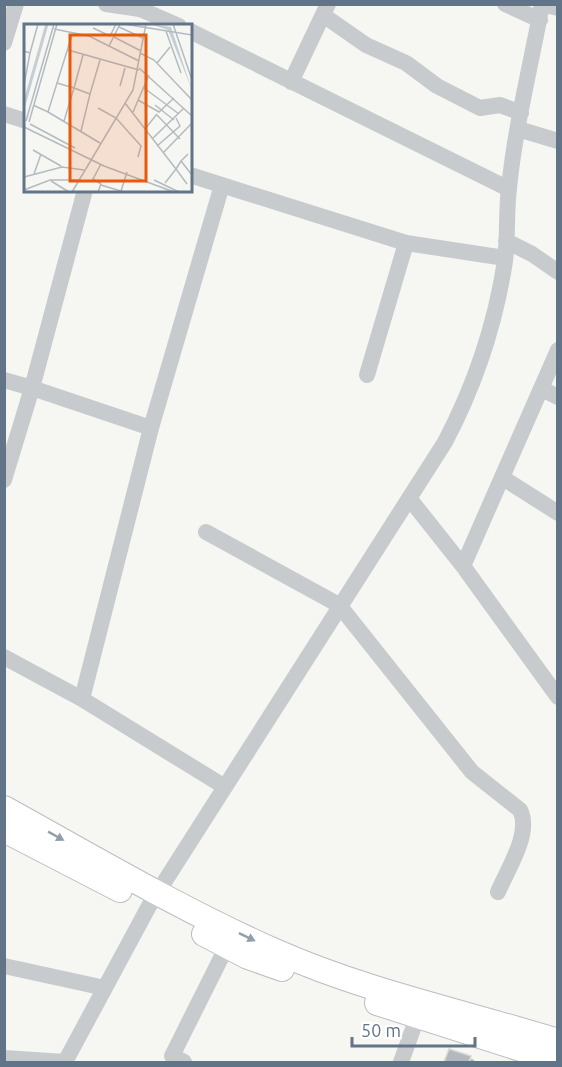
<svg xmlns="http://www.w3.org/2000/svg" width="562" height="1067" viewBox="0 0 562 1067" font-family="Ubuntu,sans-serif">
	<defs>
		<filter id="shadow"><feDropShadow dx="5.5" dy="5.5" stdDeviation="0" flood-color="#0004"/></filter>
	</defs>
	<rect width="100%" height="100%" fill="#f6f7f2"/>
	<path fill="#b3b9bf" stroke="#d8d8d5" stroke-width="1.5" filter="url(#shadow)" d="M449 1049 471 1056 469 1062H444Z"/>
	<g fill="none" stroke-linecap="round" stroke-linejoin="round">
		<defs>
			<path id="secondary" d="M4 808C93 857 182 910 275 951 365 991 464 1012 558 1041
				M4 830 120 890
				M204 934 248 957 282 969
				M377 1003 558 1061"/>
		</defs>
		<use href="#secondary" stroke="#b9bec3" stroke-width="26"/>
		<path stroke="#c8cbce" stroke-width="16" d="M106 4 140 9 179 26
			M505 4 540 20
			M323 15 366 45 406 63 437 86 480 108 500 105 521 113
			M190 31 509 189
			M4 43 16 4
			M291 82 328 4
			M4 114 26 121
			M518 129 558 141
			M190 175 406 243 505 258
			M506 241 532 254 558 272
			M367 375 406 243
			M4 380 32 388 85 190
			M542 389 558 397
			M151 428 222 185
			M503 478 558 513
			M4 480 32 388 151 428 82 699
			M409 498 463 566 558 697
			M206 532 339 605 472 772 520 810C532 833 507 870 498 892
			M463 566 558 350
			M4 657 82 699 225 787
			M4 966 105 988
			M4 1058 65 1062
			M65 1062 149 906 445 442C475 385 495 326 505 261 508 237 506 213 509 188 515 127 531 65 542 4L558 8
			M184 1062 172 1056 227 946
			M401 1062 421 1007"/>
		<use href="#secondary" stroke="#fff" stroke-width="24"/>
	</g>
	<defs><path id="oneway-solid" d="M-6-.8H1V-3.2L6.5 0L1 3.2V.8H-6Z" transform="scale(1.5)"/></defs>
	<g fill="#919eab">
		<use href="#oneway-solid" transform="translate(56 836) rotate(29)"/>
		<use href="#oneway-solid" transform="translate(247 937) rotate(26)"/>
	</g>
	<g transform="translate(24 24)">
		<rect width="168" height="168" fill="#f6f7f2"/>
		<path d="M126 0 147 3 168 66 144 6Z" fill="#c5ced4"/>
		<path fill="none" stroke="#c5ced4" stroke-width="3" d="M0 81 23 0"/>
		<path fill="none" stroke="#b2bbc1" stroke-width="1.5" d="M100 0 168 11M149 0 168 56M95 3 119 14M69 4 86 12 92 0M30 5 65 12 115 37M142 7 157 49M90 13 117 27M85 22 96 0M44 26 115 46M0 27 6 29 0 61M6 29 14 0M116 29 130 36 168 76M133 39 146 23M115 44 168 92M33 59 50 64 59 31M96 62 101 44M120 64 155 90M66 70 76 36M114 76 135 88 150 74M101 79 152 145 141 159M9 81 24 88 48 11M131 81 150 96M74 84 92 94 117 122 114 133M24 88 76 119M109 88 125 51M133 91 156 115M2 97 30 0M40 97 50 64 66 70 57 107M5 98 33 0M6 100 51 124M0 103 80 142 150 168M121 105 133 90M128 115 160 84M133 122 156 102 152 94M9 126 37 142M139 129 168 99M164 130 157 137 168 151M157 137 152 145 163 160M10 150 17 130M0 153 38 143 60 146M130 156 155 168M27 157 45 168M77 161 100 168M0 166 26 156H55M97 167 103 148M48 168 109 66 122 0M74 168 77 160 69 155 77 140"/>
		<path fill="#e8590c" fill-opacity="0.15" stroke="#e8590c" stroke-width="3" d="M46 11H122V157H46Z"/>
		<rect width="168" height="168" fill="none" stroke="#627487" stroke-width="3"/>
	</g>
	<rect width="562" height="1067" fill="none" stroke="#627487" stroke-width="12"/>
	<path d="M352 1037v9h123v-9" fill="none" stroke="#627487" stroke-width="3"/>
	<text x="361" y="1037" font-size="18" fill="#627487" stroke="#ffffff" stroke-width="4.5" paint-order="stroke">50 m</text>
</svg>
